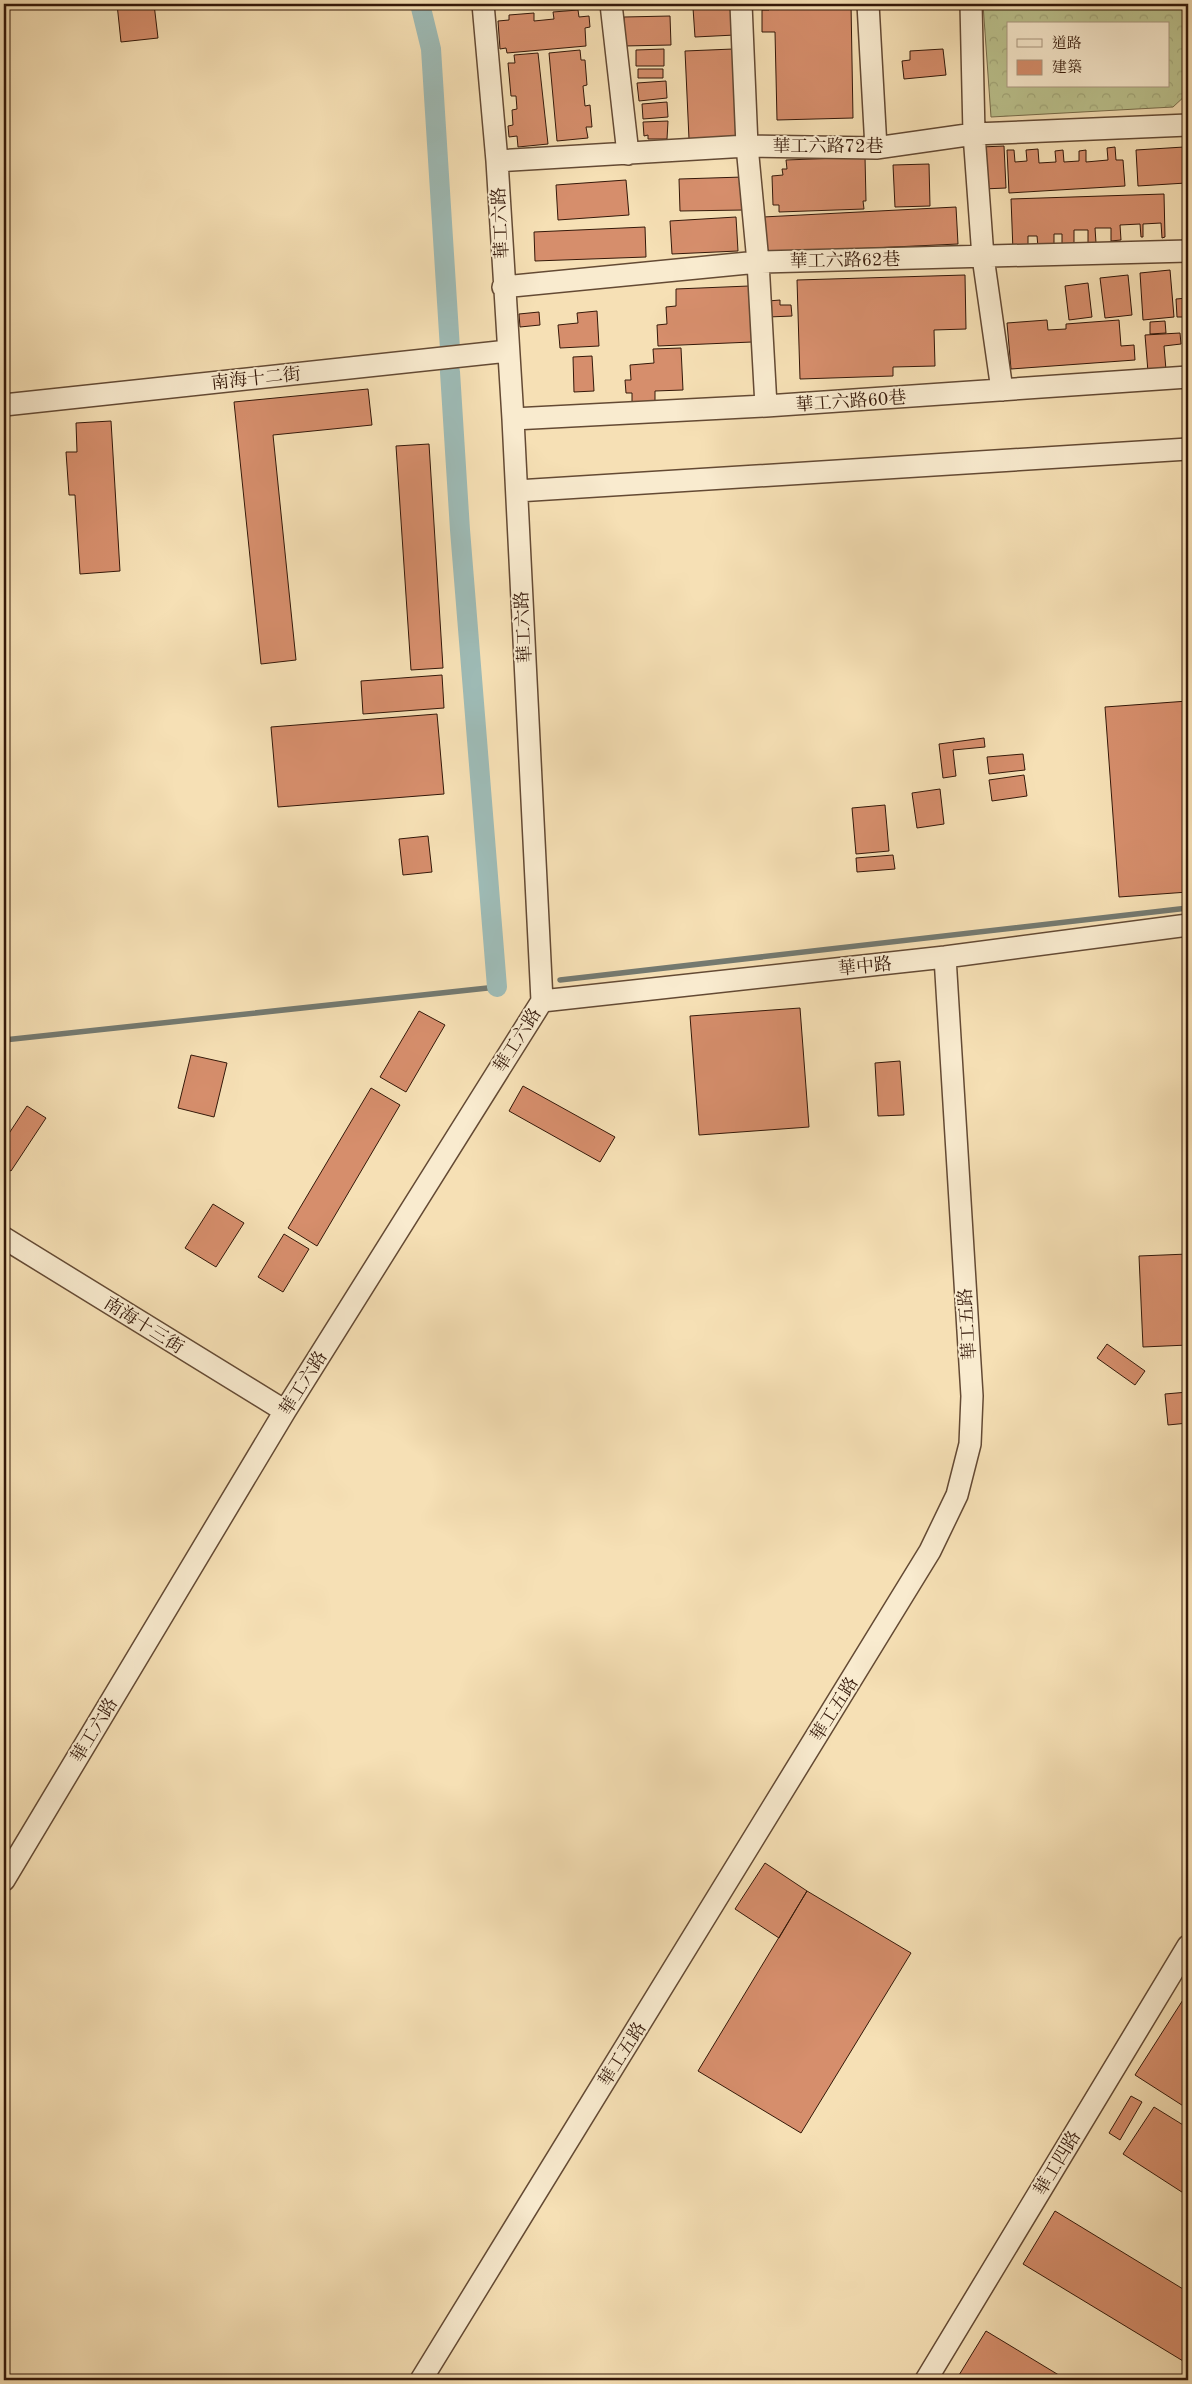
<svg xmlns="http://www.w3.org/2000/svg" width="1192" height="2384" viewBox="0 0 1192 2384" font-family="'Old Standard TT','Noto Serif TC',serif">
	<defs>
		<pattern id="forest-crowns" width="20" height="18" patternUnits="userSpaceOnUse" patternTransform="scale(1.25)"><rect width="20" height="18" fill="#bbc28e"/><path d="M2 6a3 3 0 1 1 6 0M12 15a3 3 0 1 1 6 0" fill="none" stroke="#a1a679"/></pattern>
	</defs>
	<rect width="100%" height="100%" fill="#f6e0b5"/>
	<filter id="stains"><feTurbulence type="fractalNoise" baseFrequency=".004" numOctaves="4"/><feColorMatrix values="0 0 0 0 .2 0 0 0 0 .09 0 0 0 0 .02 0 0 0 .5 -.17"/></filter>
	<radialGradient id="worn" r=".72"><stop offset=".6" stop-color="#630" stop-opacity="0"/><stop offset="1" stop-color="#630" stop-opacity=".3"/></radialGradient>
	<path fill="url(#forest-crowns)" stroke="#786d4c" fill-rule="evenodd" d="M983 4H1182L1187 94 1173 107 991 117ZM1008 24H1168V86H1008Z"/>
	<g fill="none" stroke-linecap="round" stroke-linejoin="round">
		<path stroke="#747a71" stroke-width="5.5" d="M560 980 1188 908
			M4 1040 497 987"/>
		<path stroke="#9ebbb6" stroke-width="20" d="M420 4 431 49 450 349
			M450 372 460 530 497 987"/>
	</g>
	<path fill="#d68e6c" stroke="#341809" d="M117 4H154L158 38 121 42Z
		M769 4H851L853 118 777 120 775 32H762V10H769Z
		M733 5 735 35 695 37 693 8Z
		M578 10 579 17 589 16 590 27 585 28 586 46 507 53 506 48 500 49 498 21 509 20V15L534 13V21L554 19 553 12Z
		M670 16 671 45 624 46V17Z
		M664 49V66H636V50Z
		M733 49 736 137 689 139 685 51Z
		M943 49 946 75 904 79 902 61 910 60V51Z
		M580 50 581 60H585L587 85 583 86 585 106 590 105 592 127H586L588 138 557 141 549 53Z
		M538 53 548 144 518 147 517 136 509 137 508 126 513 125 512 110 517 109 516 96H511L508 63H515L514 55Z
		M638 69H663V78H638Z
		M666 81 667 98 639 101 637 83Z
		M667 102 668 117 643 119 642 104Z
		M668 121 667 139H648V135L644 136 643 122Z
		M1004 146 1006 188 983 189 981 147Z
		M1115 147 1116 160H1123L1125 186 1009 193 1007 150H1014L1015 162 1027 161 1026 150 1038 149 1039 163 1056 162 1055 151 1063 150 1064 162 1079 161V151L1086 150V162L1108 160 1107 148Z
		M1184 147 1186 183 1138 186 1136 150Z
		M865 157 866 201H863L864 209 779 212V205H773L772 176 783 175 782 169H787L786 160Z
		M929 164 930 206 895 207 893 165Z
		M743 177 744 210 680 211 679 179Z
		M626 180 629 215 558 220 556 185Z
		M1164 194 1165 237 1162 238 1161 223 1143 224V237H1141L1140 224 1120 225 1121 240 1111 241V228H1095L1096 243H1088V230H1074V244H1062V234H1054V247H1038L1037 236H1028V250L1013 251 1011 199Z
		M956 207 958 244 765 253 763 217Z
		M736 217 738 251 672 254 670 221Z
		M645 227 646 257 535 261 534 232Z
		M1170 270 1174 317 1143 320 1140 273Z
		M965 275 966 329 934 330 935 366 893 367V376L800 379 797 280Z
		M1128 275 1132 315 1105 318 1100 278Z
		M1088 283 1092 317 1069 320 1065 286Z
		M749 286 752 342 658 346 657 325 667 324 666 307 676 306V289Z
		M1188 298V317H1177L1176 299Z
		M780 300V305H791L792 316 768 317V301Z
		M597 311 599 346 560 348 558 325 578 323 577 313Z
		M539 312 540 325 520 327 519 314Z
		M1047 320 1048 330 1066 329V324L1119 320 1121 346 1134 345 1135 360 1011 369 1007 323Z
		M1165 321 1166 333 1150 334V322Z
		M1180 333 1181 344 1164 346 1166 370 1148 372 1145 335Z
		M681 348 683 390 655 391V405L632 406V393H626L625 380H631L630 365 654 363 653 349Z
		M592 356 594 391 574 392 573 357Z
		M368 389 372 425 273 435 296 660 261 664 234 402Z
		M111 421 120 571 80 574 75 495H69L66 452H77L76 423Z
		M429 444 443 668 411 670 396 446Z
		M442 675 444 708 363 714 361 681Z
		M1188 701V892L1119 897 1105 707Z
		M437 714 444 794 278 807 271 727Z
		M984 738 985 747 953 750 956 776 943 778 939 744Z
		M1023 754 1025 770 989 774 987 757Z
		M1024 775 1027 796 992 801 989 780Z
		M940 789 944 824 917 828 912 793Z
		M885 805 889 851 856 854 852 808Z
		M428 836 432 872 403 875 399 839Z
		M893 855 895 869 857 872 856 858Z
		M800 1008 809 1127 699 1135 690 1016Z
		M419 1011 445 1025 406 1092 380 1077Z
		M191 1055 227 1063 214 1117 178 1108Z
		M900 1061 904 1115 878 1116 875 1063Z
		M523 1086 615 1137 600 1162 509 1111Z
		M371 1088 400 1105 317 1246 288 1228Z
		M27 1106 46 1118 11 1171 4 1167V1141Z
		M213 1204 244 1223 216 1267 185 1248Z
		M284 1234 309 1249 283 1292 258 1277Z
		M1188 1254V1345L1143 1347 1139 1256Z
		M1107 1344 1145 1371 1135 1385 1097 1358Z
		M1188 1392V1423L1168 1425 1165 1394Z
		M765 1863 807 1891 779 1938 735 1909Z
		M807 1891 911 1953 801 2133 698 2071Z
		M1188 1992V2109L1135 2075Z
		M1131 2096 1142 2102 1120 2140 1109 2133Z
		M1154 2107 1188 2128V2196L1123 2154Z
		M1055 2211 1188 2292V2364L1023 2264Z
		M986 2331 1067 2380H956Z"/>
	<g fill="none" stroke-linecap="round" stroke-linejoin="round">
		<defs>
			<path id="street" d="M611 4 628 154
				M741 4 747 146 758 262 766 406
				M868 4 876 148
				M971 4 974 134 983 257 1002 390
				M497 161 747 146 876 148 974 134 1188 125
				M503 287 758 262 1188 251
				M4 405 508 351
				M513 419 766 406 1188 377
				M517 491 1188 449
				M542 1001 945 957 1188 925
				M4 1238 285 1411
				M4 1880 285 1411 542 1001 513 419 497 161 483 4
				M421 2380 930 1551 957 1495 970 1444 972 1396 945 957
				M926 2380 1188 1946"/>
		</defs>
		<use href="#street" stroke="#644a34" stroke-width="24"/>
		<use href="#street" stroke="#f9ebcf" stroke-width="21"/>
	</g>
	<g text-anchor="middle" stroke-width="4" stroke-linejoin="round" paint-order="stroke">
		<g font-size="18" fill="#341809" stroke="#f9ebcf">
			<text x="828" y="152">華工六路72巷</text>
			<text transform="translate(500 223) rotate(-93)" y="6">華工六路</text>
			<text transform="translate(845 260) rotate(-1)" y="6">華工六路62巷</text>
			<text transform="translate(256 378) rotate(-6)" y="6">南海十二街</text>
			<text transform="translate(851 401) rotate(-4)" y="6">華工六路60巷</text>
			<text transform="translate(523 627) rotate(-93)" y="6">華工六路</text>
			<text transform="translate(865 966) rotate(-6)" y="6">華中路</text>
			<text transform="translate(517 1040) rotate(-58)" y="6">華工六路</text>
			<text transform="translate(967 1324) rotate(-94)" y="6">華工五路</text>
			<text transform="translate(144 1325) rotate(32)" y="6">南海十三街</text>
			<text transform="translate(303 1383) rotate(-58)" y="6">華工六路</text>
			<text transform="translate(834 1709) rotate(-58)" y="6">華工五路</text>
			<text transform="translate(94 1730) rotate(-59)" y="6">華工六路</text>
			<text transform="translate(622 2054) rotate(-58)" y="6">華工五路</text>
			<text transform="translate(1057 2163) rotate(-59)" y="6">華工四路</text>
		</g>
	</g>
	<rect width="1192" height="2384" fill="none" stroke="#f6e0b5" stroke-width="20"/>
	<rect x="5" y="5" width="1182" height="2374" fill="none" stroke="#341809" stroke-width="2.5"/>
	<rect x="10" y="10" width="1172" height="2364" fill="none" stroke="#341809"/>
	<rect x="1007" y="22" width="162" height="65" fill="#f9ebcf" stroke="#aa9780"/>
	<rect x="1017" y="39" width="25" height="8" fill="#f9ebcf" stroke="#aa9780"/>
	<text x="1052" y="48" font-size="15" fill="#341809">道路</text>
	<rect x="1017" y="60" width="25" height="15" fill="#d68e6c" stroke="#aa9780"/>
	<text x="1052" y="72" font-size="15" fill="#341809">建築</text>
	<rect width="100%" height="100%" filter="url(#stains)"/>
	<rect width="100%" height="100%" fill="url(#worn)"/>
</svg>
